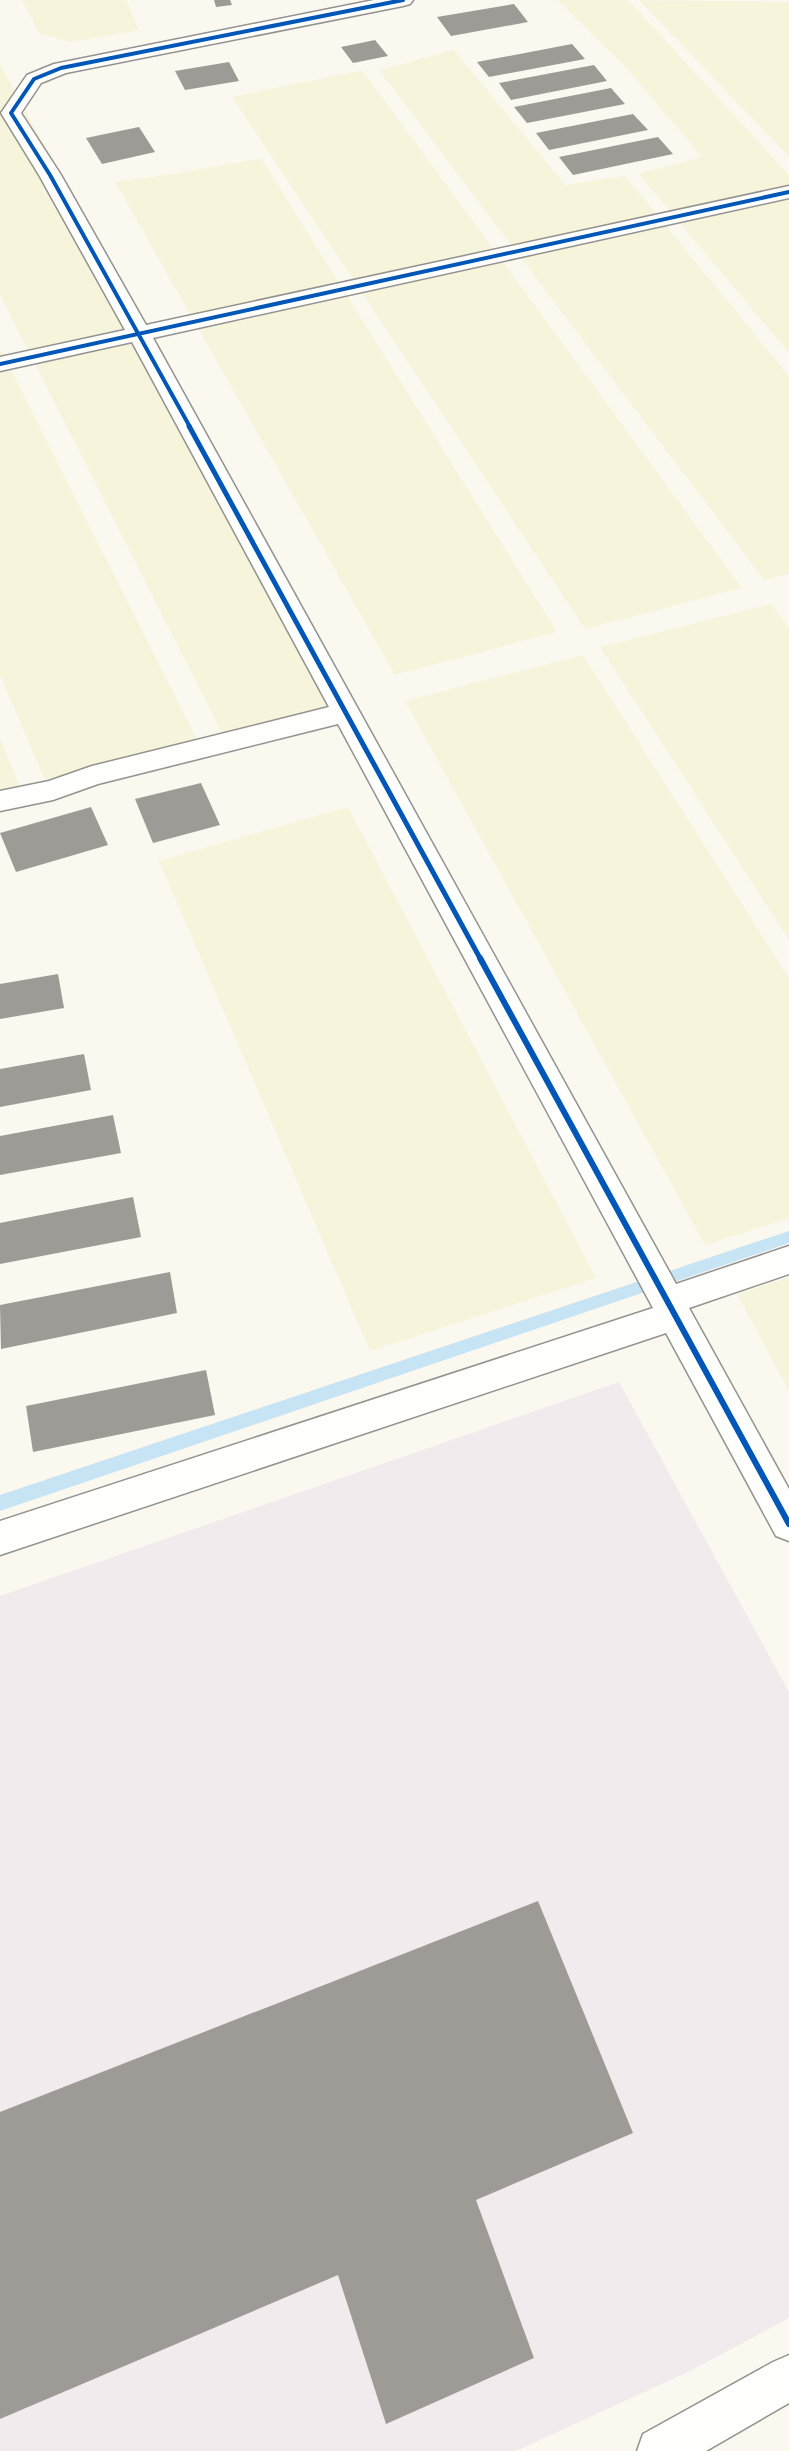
<svg xmlns="http://www.w3.org/2000/svg" width="789" height="2451" viewBox="0 0 789 2451" font-family="'Times New Roman',serif">
	<rect width="100%" height="100%" fill="#fbf8f0"/>
	<path fill="#f2ebed" d="M619 1382 789 1692V2318L690 2371 516 2451H0V1596Z"/>
	<path fill="#f7f4dc" d="M22 0H126L139 30 70 42 40 34Z
		M557 0H628L789 175V353L639 174 702 157 621 62Z
		M639 0 789 2V157Z
		M454 50 565 185 625 176 789 376V574L764 580 379 70Z
		M0 64 350 704 222 733 0 295Z
		M362 70 742 588 585 629 232 97Z
		M261 158 557 632 395 675 115 182 179 173Z
		M0 348 198 742 45 780 0 675Z
		M771 604 789 628V940L600 647Z
		M583 655 789 978V1218L705 1245 405 701Z
		M0 738 20 787 0 792Z
		M348 807 596 1278 370 1351 159 861Z
		M789 1277V1391L737 1294Z"/>
	<g fill="none" stroke-linecap="round" stroke-linejoin="round">
		<path fill="#c7e4f4" fill-rule="evenodd" d="M789 1231V1243L0 1511V1495Z"/>
	</g>
	<path fill="#9e9a96" d="M214 0H230L232 5 216 7Z
		M514 4 528 22 451 36 437 17Z
		M375 40 388 56 353 63 341 47Z
		M572 44 585 59 489 77 477 62Z
		M229 62 239 81 185 90 175 71Z
		M594 65 607 81 511 100 499 83Z
		M611 88 625 104 527 123 514 107Z
		M633 114 648 130 549 150 536 133Z
		M139 127 155 152 102 164 86 138Z
		M658 137 673 154 573 175 559 157Z
		M201 783 220 825 153 843 135 799Z
		M91 807 108 845 16 872 0 833Z
		M58 974 64 1008 0 1019V984Z
		M84 1054 91 1090 0 1107V1069Z
		M113 1115 121 1153 0 1175V1136Z
		M133 1197 141 1237 0 1264V1223Z
		M170 1272 177 1313 1 1349 0 1305Z
		M206 1370 215 1415 33 1452 26 1406Z
		M538 1901 633 2133 476 2200 534 2358 386 2424 338 2275 0 2419V2112Z"/>
	<g fill="none" stroke-linecap="round" stroke-linejoin="round">
		<defs>
			<path id="minor" d="M374 0H413L410 4 403 6 66 73 41 83 21 113 61 175 146 325 789 186V198L153 338 676 1284 789 1246V1274L689 1308 789 1489V1541L776 1536 666 1333 0 1555V1521L653 1308 338 724 98 784 53 800 0 811V791L49 781 92 766 329 707 132 342 0 371V357L125 330 39 175 1 113 27 75 54 64Z
				M789 2355V2403L706 2451H637L643 2434 773 2362Z"/>
		</defs>
		<use href="#minor" stroke="#94928f" stroke-width="3"/>
		<use href="#minor" fill="#fefefd" fill-rule="evenodd"/>
		<defs>
			<path id="cycleway-far2" d="M0 364 789 192
				M190 427 50 175 11 113 34 79 61 68 403 0"/>
			<path id="cycleway-far1" d="M189 426 481 960"/>
			<path id="cycleway" d="M480 958 789 1524"/>
		</defs>
		<use href="#cycleway-far2" stroke="#fff" stroke-width="6"/>
		<use href="#cycleway-far1" stroke="#fff" stroke-width="8"/>
		<use href="#cycleway" stroke="#fff" stroke-width="10"/>
		<use href="#cycleway-far2" stroke="#0057b8" stroke-width="4"/>
		<use href="#cycleway-far1" stroke="#0057b8" stroke-width="5"/>
		<use href="#cycleway" stroke="#0057b8" stroke-width="6"/>
	</g>
</svg>
